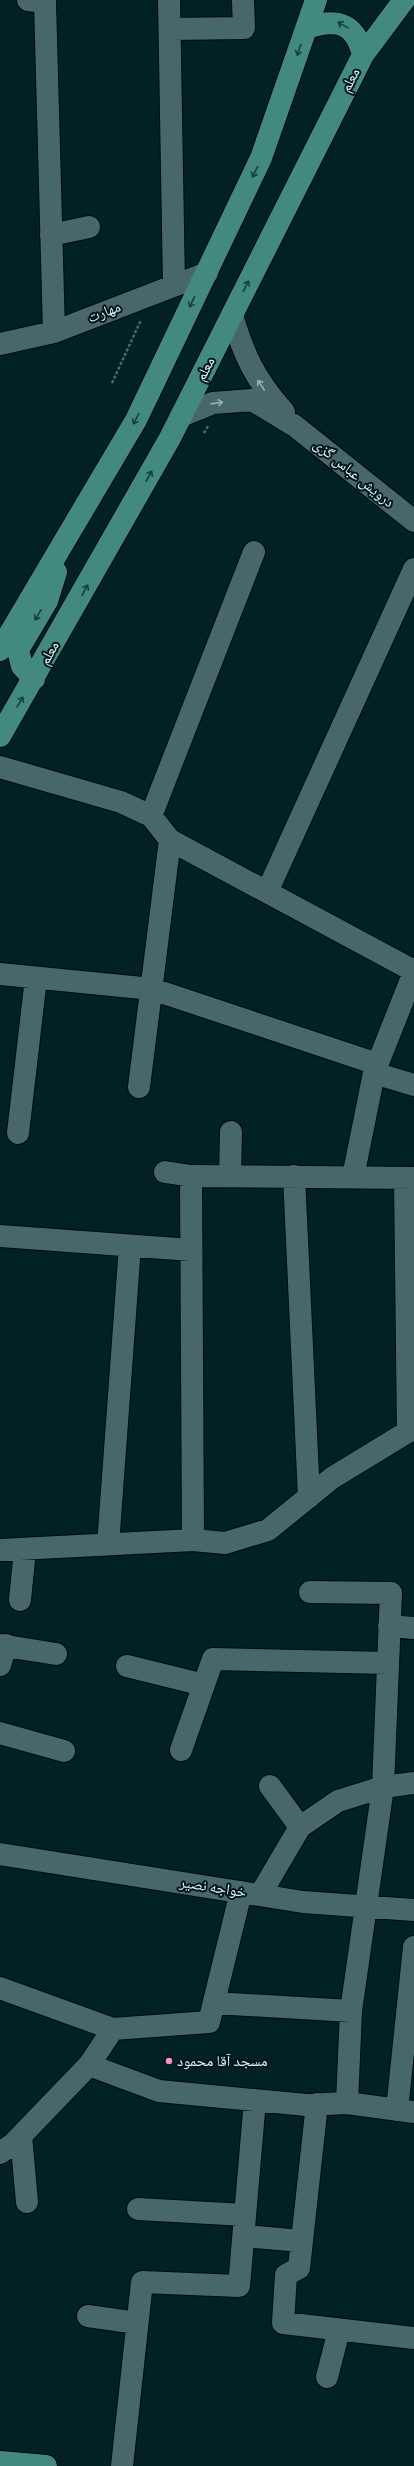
<svg xmlns="http://www.w3.org/2000/svg" width="414" height="2466" viewBox="0 0 414 2466" font-family="'Exo 2','Noto Naskh Arabic',sans-serif">
	<rect width="100%" height="100%" fill="#022125"/>
	<g fill="none" stroke-linecap="round" stroke-linejoin="round">
		<defs>
			<path id="minor" d="M28 0 45 2 54 332
				M169 0 174 285
				M170 29 244 28 243 0
				M51 235 89 227
				M232 315C244 356 255 379 284 412
				M0 344 54 332 207 273
				M181 416 213 403 252 400 295 426 414 521
				M0 767 121 802 151 816 170 840 414 971
				M151 816 254 552
				M267 892 414 569
				M0 974 152 989 377 1064
				M374 1073 414 1085
				M139 1087 170 840
				M18 1133 36 978
				M165 1172 191 1176 414 1178
				M230 1176 231 1132
				M294 1176 309 1497
				M353 1177 374 1073 414 972
				M405 1178 408 1432
				M0 1236 191 1250
				M193 1540 225 1543 268 1530 332 1478 414 1428
				M108 1545 130 1246
				M0 1550 193 1540 191 1176
				M310 1592 391 1593 383 1787 351 2011 347 2103
				M20 1600 25 1550
				M389 1626 414 1628
				M0 1645 56 1654
				M0 1665 6 1645
				M127 1666 204 1685
				M0 1733 64 1751
				M181 1750 213 1659 388 1663
				M270 1786 300 1827
				M0 1854 303 1902 414 1910
				M260 1895 300 1827 338 1801 383 1787 414 1783
				M0 1988 113 2029 209 2022 241 1892
				M214 2003 351 2011
				M89 2065 159 2091 306 2105 347 2103 414 2112
				M317 2104 299 2268 286 2275 283 2323 414 2338
				M397 2110 414 1947
				M21 2136 27 2202
				M0 2153 13 2144 89 2065 113 2029
				M138 2209 245 2215
				M244 2236 301 2241
				M88 2316 137 2323
				M327 2377 339 2330
				M122 2466 142 2282 239 2286 255 2100"/>
			<path id="major" d="M307 28C336 18 355 22 363 55
				M0 650 136 420 261 158 316 0
				M34 679 22 666 18 650 47 601 56 572
				M0 736 170 438 363 55 404 0
				M0 2462 46 2466"/>
		</defs>
		<use href="#minor" stroke="#000a0c" stroke-width="24"/>
		<use href="#major" stroke="#000a0c" stroke-width="24"/>
		<path stroke="#4e686b" stroke-width="2.5" stroke-dasharray="3 2" stroke-linecap="butt" d="M112 383 141 320
			M204 433 208 426"/>
		<use href="#minor" stroke="#47676b" stroke-width="22"/>
		<use href="#major" stroke="#42897f" stroke-width="22"/>
	</g>
	<defs><path id="oneway-shaft" d="M-6 0H5M1.5-3L5.5 0L1.5 3" fill="none" stroke-width="1.6" stroke-linecap="round" stroke-linejoin="round"/></defs>
	<g stroke="#17403e">
		<use href="#oneway-shaft" transform="translate(343 25) rotate(-151)"/>
		<use href="#oneway-shaft" transform="translate(299 50) rotate(109)"/>
		<use href="#oneway-shaft" transform="translate(255 172) rotate(116)"/>
		<use href="#oneway-shaft" transform="translate(246 286) rotate(-63)"/>
		<use href="#oneway-shaft" transform="translate(192 302) rotate(115)"/>
		<use href="#oneway-shaft" transform="translate(136 419) rotate(118)"/>
		<use href="#oneway-shaft" transform="translate(149 476) rotate(-61)"/>
		<use href="#oneway-shaft" transform="translate(85 590) rotate(-61)"/>
		<use href="#oneway-shaft" transform="translate(38 615) rotate(121)"/>
		<use href="#oneway-shaft" transform="translate(20 702) rotate(-59)"/>
	</g>
	<g stroke="#95aeb0">
		<use href="#oneway-shaft" transform="translate(261 385) rotate(-123)"/>
		<use href="#oneway-shaft" transform="translate(217 403) rotate(-8)"/>
	</g>
	<circle fill="#fc8fc3" stroke="#00181b" stroke-width="1.5" cx="169" cy="2061" r="4"/>
	<g text-anchor="middle" stroke-width="4" stroke-linejoin="round" paint-order="stroke">
		<g font-size="15" fill="#e3f4f6" stroke="#00181b">
			<text transform="translate(350 80) rotate(-63)" y="5">معلم</text>
			<text transform="translate(104 312) rotate(-21)" y="5">مهارت</text>
			<text transform="translate(205 369) rotate(-63)" y="5">معلم</text>
			<text transform="translate(354 473) rotate(39)" y="5">درویش عباس گزی</text>
			<text transform="translate(49 653) rotate(-61)" y="5">معلم</text>
			<text transform="translate(213 1887) rotate(9)" y="5">خواجه نصیر</text>
		</g>
		<g font-size="15" fill="#e3f4f6" stroke="#00181b" text-anchor="start">
			<text x="177" y="2066">مسجد آقا محمود</text>
		</g>
	</g>
</svg>
